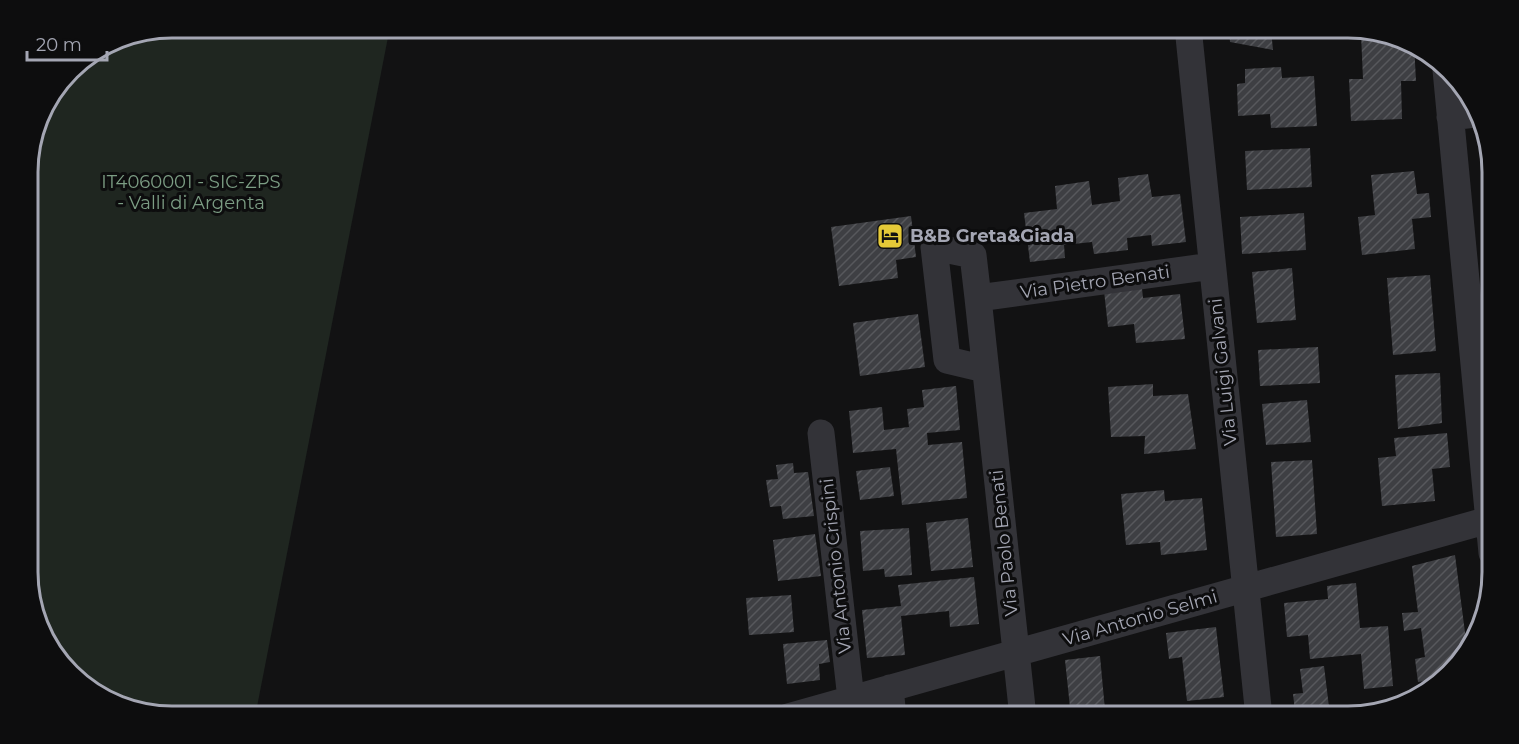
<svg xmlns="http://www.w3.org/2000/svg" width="1519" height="744" viewBox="0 0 1519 744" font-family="Montserrat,sans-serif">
	<defs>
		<pattern id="building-hatch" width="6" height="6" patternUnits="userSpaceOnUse" patternTransform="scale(1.5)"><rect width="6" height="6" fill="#3e3f43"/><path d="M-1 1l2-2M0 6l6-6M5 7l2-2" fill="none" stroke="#57585c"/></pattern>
	</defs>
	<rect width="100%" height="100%" fill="#121213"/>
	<path fill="#1f2620" d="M171 27H390L255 717H171L108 702 57 660 28 592 27 162 42 108 76 63 116 38Z"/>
	<path fill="url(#building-hatch)" d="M1229 27H1284V29L1271 30 1273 50 1230 42Z
		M1361 34H1377L1406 40V44H1414L1416 81H1401L1402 119 1351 121 1349 79H1363Z
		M1281 67 1282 78 1314 76 1317 126 1271 128 1270 114 1238 116 1237 84 1245 83V69Z
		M1310 148 1312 187 1247 190 1245 151Z
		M1414 171 1417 194 1429 193 1431 217 1412 219 1415 249 1362 255 1358 217 1375 215 1371 175Z
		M1148 174 1152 197 1180 194 1186 242 1152 246 1151 235 1127 238 1128 250 1094 254 1092 242 1064 245 1065 258 1030 262 1024 213 1057 209 1055 186 1089 181 1092 205 1120 201 1118 178Z
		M1304 213 1306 250 1242 254 1240 217Z
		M911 216 916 257 896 260 898 278 839 286 831 227Z
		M1292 268 1296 320 1257 323 1252 272Z
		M1430 275 1436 351 1393 355 1387 278Z
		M1141 279 1143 298 1180 294 1185 339 1136 343 1134 324 1108 327 1103 282Z
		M918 314 925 367 860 376 853 323Z
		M1318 347 1320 383 1260 386 1258 350Z
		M1440 373 1442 423 1398 429 1395 375Z
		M1153 384V396L1188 394 1196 449 1144 454 1145 436 1111 437 1108 387Z
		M956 386 960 430 927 433 928 445 962 442 967 498 902 505 896 449 853 453 849 411 882 407 884 430 909 427 907 409 924 407 922 390Z
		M1307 400 1311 442 1266 445 1262 404Z
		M1447 433 1450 467 1432 469 1435 501 1382 506 1378 458 1396 456 1394 438Z
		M1312 460 1317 534 1276 537 1271 462Z
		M793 463 794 473 808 472 814 516 783 519 781 506 770 507 766 480 778 479 776 465Z
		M890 467 894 496 860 500 856 471Z
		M1164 490 1165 501 1202 498 1207 550 1161 555 1160 542 1126 545 1121 494Z
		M968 518 973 567 931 571 926 523Z
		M909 528 912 575 885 577 884 569 863 571 860 531Z
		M815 534 821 576 778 581 773 540Z
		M1455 555 1467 648 1440 679 1418 682 1415 659 1425 657 1421 628 1404 631 1402 613 1418 612 1412 566Z
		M974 577 979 624 950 627 949 611 901 616 905 655 867 658 862 610 901 606 898 585Z
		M1356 583 1360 628 1388 626 1393 686 1364 689 1361 654 1310 659 1308 635 1287 637 1284 603 1328 599 1327 586Z
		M791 595 794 632 749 635 746 598Z
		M1216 627 1224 697 1187 701 1182 657 1169 659 1166 633Z
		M827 640 830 662 819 664 820 680 787 684 783 644Z
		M1100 656 1105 710 1093 711 1094 717H1071L1065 660Z
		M1324 666 1329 707 1295 711 1293 694 1303 693 1300 669Z
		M967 708 968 717H930L929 712Z
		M1156 710V717H1134V712Z"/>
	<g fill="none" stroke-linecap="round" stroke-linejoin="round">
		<path stroke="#333338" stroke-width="27" d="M1188 27 1259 717
			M1446 70 1492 553
			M1450 117 1475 114
			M978 298 1212 266
			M985 369 947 360 934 247 973 255 978 298 1023 717
			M821 433 851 699
			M890 688 893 717
			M788 717 1492 519"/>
	</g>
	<defs>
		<symbol id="hotel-square" viewBox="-11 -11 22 22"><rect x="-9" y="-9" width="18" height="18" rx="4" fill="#e5c938" stroke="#0d0d0e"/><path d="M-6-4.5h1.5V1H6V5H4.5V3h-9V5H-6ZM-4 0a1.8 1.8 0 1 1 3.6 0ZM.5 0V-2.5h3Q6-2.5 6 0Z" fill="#111"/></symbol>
	</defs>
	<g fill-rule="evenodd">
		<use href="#hotel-square" x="875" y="221" width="30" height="30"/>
	</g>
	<g text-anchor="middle" stroke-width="6" stroke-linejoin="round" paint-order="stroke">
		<g font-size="18" fill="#7c9d84" stroke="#0d0d0e">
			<text x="191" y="188">IT4060001 - SIC-ZPS<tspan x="191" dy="21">- Valli di Argenta</tspan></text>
		</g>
		<g font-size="18" font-weight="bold" fill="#a4a6b3" stroke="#0d0d0e" text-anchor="start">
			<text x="910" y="242">B&amp;B Greta&amp;Giada</text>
		</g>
		<g font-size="18" fill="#a4a6b3" stroke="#0d0d0e">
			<text transform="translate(1095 282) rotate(-8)" y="6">Via Pietro Benati</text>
			<text transform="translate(1223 372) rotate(-96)" y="6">Via Luigi Galvani</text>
			<text transform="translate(1004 543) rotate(-96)" y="6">Via Paolo Benati</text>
			<text transform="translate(836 566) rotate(-96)" y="6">Via Antonio Crispini</text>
			<text transform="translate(1140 618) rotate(-16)" y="6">Via Antonio Selmi</text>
		</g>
	</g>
	<path d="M0 0H1519V744H0ZM172 38H1348A134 134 0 0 1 1482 172V572A134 134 0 0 1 1348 706H172A134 134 0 0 1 38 572V172A134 134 0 0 1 172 38Z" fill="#0d0d0e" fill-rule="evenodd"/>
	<path fill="none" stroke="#a4a6b3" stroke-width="3" d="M172 38H1348A134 134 0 0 1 1482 172V572A134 134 0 0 1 1348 706H172A134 134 0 0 1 38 572V172A134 134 0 0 1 172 38Z"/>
	<path d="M27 51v9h80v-9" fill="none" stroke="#a4a6b3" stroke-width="3"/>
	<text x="36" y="51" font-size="18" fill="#a4a6b3" stroke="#0d0d0e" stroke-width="4.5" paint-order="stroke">20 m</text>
</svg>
